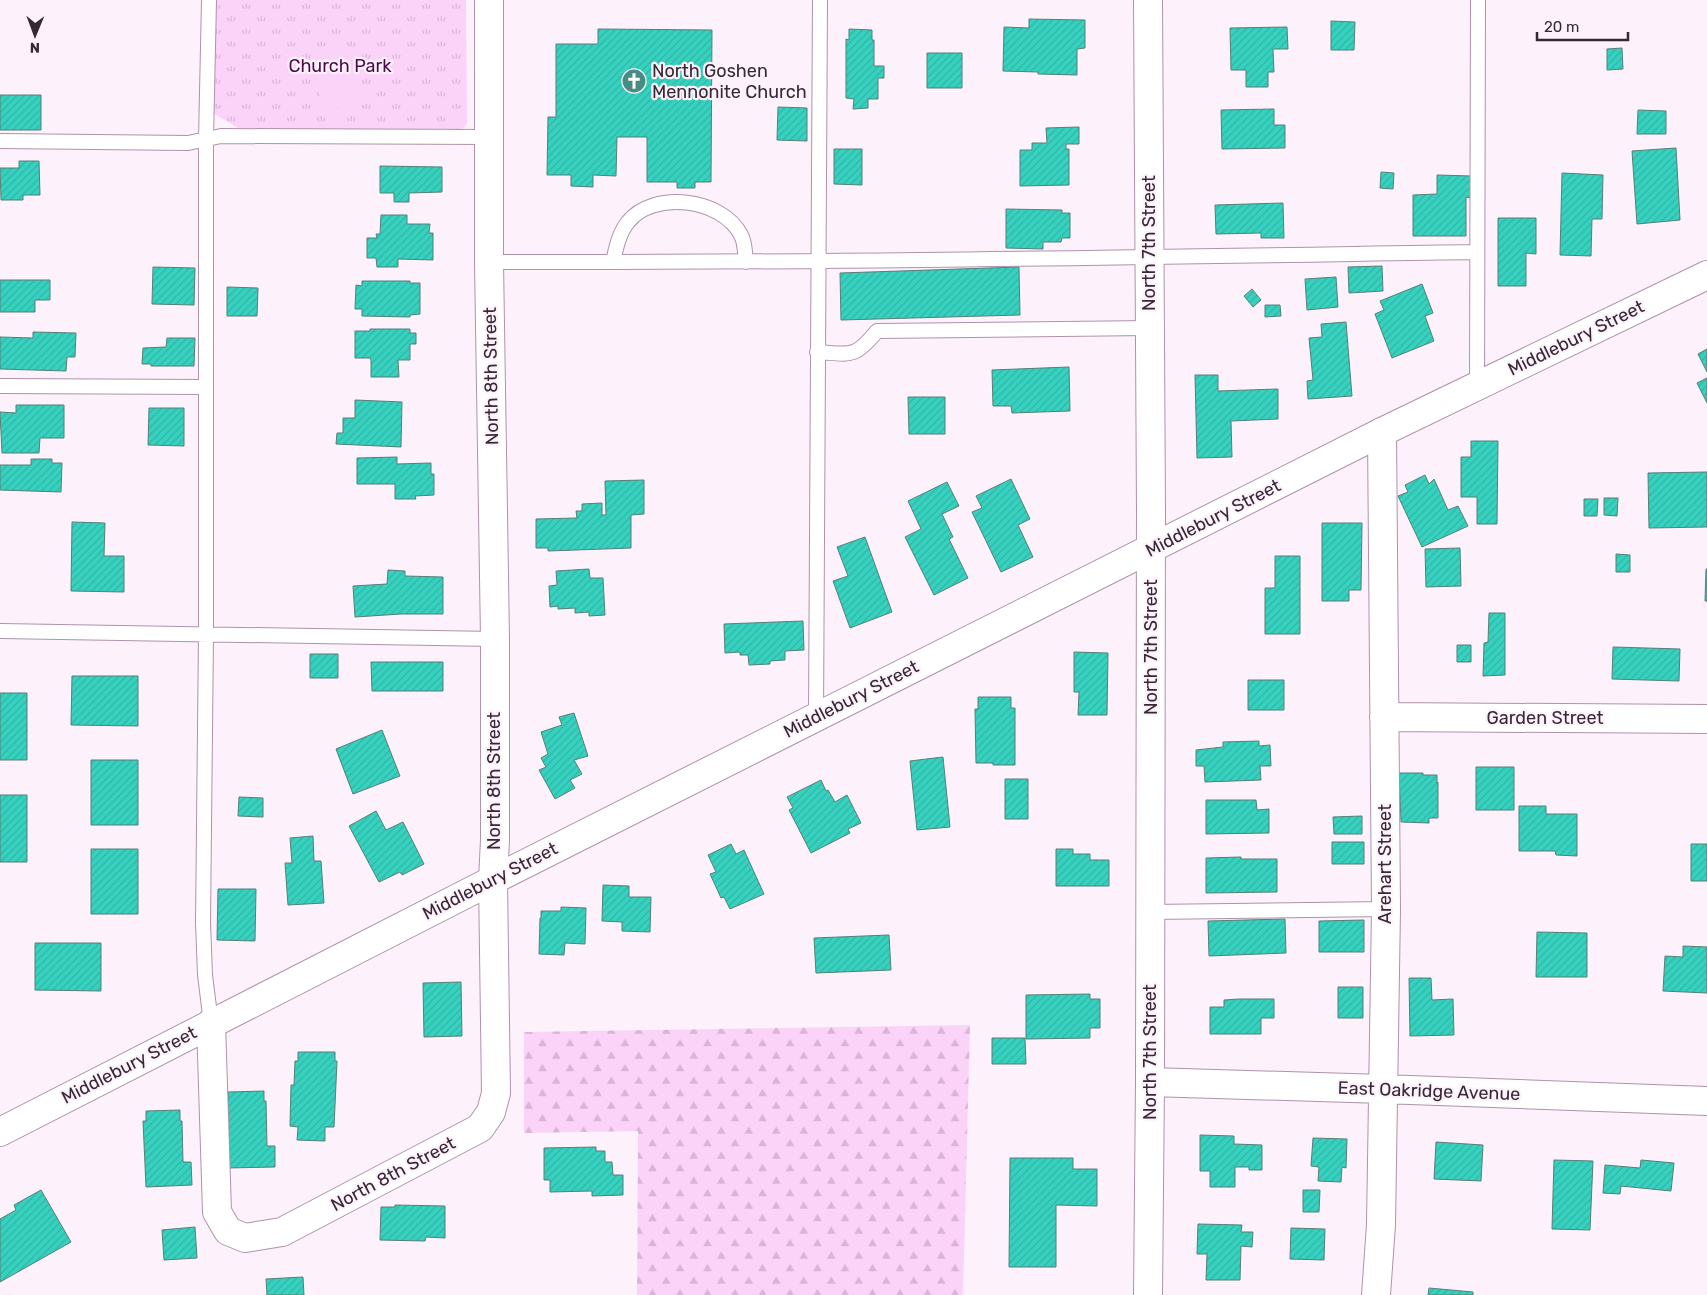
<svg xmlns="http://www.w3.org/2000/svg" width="1707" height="1295" viewBox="0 0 1707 1295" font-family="Rubik,sans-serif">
	<defs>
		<pattern id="grass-tufts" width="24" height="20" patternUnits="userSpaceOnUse" patternTransform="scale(1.25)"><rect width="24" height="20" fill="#fcd3f8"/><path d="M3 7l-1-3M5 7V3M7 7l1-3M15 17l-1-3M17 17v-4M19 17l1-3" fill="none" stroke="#d9b5d5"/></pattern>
		<pattern id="forest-firs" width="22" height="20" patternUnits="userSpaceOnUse" patternTransform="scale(1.25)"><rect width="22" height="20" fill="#fcd3f8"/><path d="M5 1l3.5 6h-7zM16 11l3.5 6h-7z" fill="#d9b5d5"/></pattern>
		<pattern id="building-hatch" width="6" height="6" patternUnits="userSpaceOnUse" patternTransform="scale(1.25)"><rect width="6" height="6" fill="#36d2bf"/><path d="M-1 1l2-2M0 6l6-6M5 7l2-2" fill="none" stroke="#30b4a5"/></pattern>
	</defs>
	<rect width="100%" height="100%" fill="#fdf1fb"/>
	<path fill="url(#grass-tufts)" d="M215 0H466L467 124 460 131H243L213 113Z"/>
	<path fill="url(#forest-firs)" d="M970 1025 963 1295H637L638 1131 524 1133V1032Z"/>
	<path fill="#fcd3f8" d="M319 52H359L360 108 320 109Z"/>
	<path fill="url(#building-hatch)" stroke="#557f78" d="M1029 19 1085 20V48L1077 49V75L1038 74V72L1003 71 1004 27 1029 28Z
		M1331 21 1355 22 1354 50H1331Z
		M1287 27 1288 49H1273L1274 72H1268V87H1246V70H1231L1230 28Z
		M598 29 712 30 711 182H695V188H677V182H647V137H617L616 176 593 175V187L571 186V175H547L548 117H556V44H598Z
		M849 29 872 30V40H874V66H884V78H878V99H868V108L853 109 854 99 846 98V39L849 40Z
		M1622 48 1623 69 1607 70V49Z
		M927 53H962V88H927Z
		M0 95H41V130H0Z
		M778 107 807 108V141L777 140Z
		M1274 109V125H1285V148L1222 149 1221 110Z
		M1638 110 1666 111V134H1637Z
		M1079 127V144H1066V149H1069V185L1020 186V150H1032V143H1047L1046 128Z
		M1676 148 1680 220 1637 224 1632 151Z
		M834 149H862V185L834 184Z
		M19 161H39L40 195H23V200H1L0 168H19Z
		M380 166 442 167V192L409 193V202H394V193H380Z
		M1381 172 1394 173 1393 189 1380 188Z
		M1562 173 1603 175 1602 219H1592L1591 256 1560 255Z
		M1437 175 1471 176V198L1466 197V236H1413V195L1437 194Z
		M1283 203 1284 238H1261V233L1216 234 1215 205Z
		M1006 209 1062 210V213H1070V238H1062L1061 242H1043V249L1006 248Z
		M381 215H407V224H430L429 233H433V260L398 259V267H377L376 258H367V238H377L376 234H380Z
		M1498 218H1536V254L1526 253V286H1498Z
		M1382 266 1383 291 1349 293 1348 267Z
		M153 267 195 268 194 305 152 304Z
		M1019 267 1020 315 841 320 840 273Z
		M1336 277 1338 307 1307 310 1305 279Z
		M0 280H50V300H35V312H0Z
		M362 281H410V283H420V314L410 315V317L362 316V309H355L356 285 362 286Z
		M1422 284 1433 313 1425 316 1434 341 1392 358 1375 314 1384 310 1380 301Z
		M227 287 258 288 257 316H227Z
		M1252 289 1261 300 1253 307 1244 296Z
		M1265 305H1280L1281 316 1265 317Z
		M1346 322 1352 396 1308 399 1307 381 1313 380 1309 338 1322 337 1321 324Z
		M370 329H410V333H416V344H410V360H398L399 377H371V360L370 358H355V331H370Z
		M33 332 76 333 75 357H67L66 371 0 369V337L33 338Z
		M167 338H195L194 366H151V364H142L143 348 166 347Z
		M1707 349V372L1698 354Z
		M1069 367 1070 411 1012 413 1011 406H993L992 370Z
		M1195 375H1218V391L1278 389V419L1231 421 1232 457 1197 458Z
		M1707 378V403L1697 383Z
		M908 397H945V434H909Z
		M355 400 402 402 401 447 336 444 337 433H343V418H355Z
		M16 405H64V438H40L39 453H2L0 412 16 413Z
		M149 408H184V446L148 445Z
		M1471 441H1498L1497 524H1477V497H1461V457H1471Z
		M397 457V464L431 463V474H434V495L415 496 416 499H395V484H357V458Z
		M31 459H52V463H62L61 492 0 490V465H31Z
		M1707 472V527L1649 528 1648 473Z
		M1425 475 1429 484 1434 479 1448 510 1458 506 1468 526 1422 547 1398 496 1408 492 1405 485Z
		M1011 479 1030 519 1018 525 1033 557 1001 572 972 512 982 508 976 496Z
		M644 480V514L631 515V548L548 551V548H536V519L577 518 576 511H582V504L602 503V515H606L605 481Z
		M947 482 959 506 942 514 953 537 949 539 968 578 934 595 905 537 921 529 908 501Z
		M1604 498H1618L1617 516 1604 515Z
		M1584 499H1598L1597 516H1584Z
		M72 522 105 523 104 556H124V592L71 591Z
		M1322 523H1362L1361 590H1349V601H1322Z
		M865 537 892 612 850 628 833 581 848 576 837 547Z
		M1460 548 1461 586 1426 587 1425 549Z
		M1616 554 1630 555V572H1616Z
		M1275 556H1300V634H1265V588H1275Z
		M589 569 590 578H603L605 615 589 616V612L575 613V608L558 609V606L550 607 549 586 557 585 556 571Z
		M1706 569H1707V601H1705Z
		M388 570 405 571V576L443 577V614H401L355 617 353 586 387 584Z
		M1489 613H1505V675L1483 676 1484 643 1488 642Z
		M803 621 804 650 785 651V660L770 661V664L749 665 748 655H740V652L725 653 724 624Z
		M1457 645H1471V662H1457Z
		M1613 647 1680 649 1679 681 1612 679Z
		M1074 652 1108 653 1107 715H1078L1079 692H1074Z
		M310 654H338V678H310Z
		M371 662H443V691H372Z
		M72 676H138V726L71 725Z
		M1248 680H1284V710H1248Z
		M0 693H27V760H0Z
		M978 697H1011V708H1015V765H993V763H976L975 709H978Z
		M574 713 588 756 574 760 582 774 570 780 575 788 555 799 539 770 546 767 541 758 548 754 541 732 562 725 559 717Z
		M382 730 400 776 353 794 336 749Z
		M1259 741V746L1270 745 1271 766H1260L1261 780 1205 782 1204 766H1196V750L1223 747V742Z
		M943 757 950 827 917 830 910 761Z
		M91 760H138V825H91Z
		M1476 767H1514V810H1476Z
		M1399 773H1423V775H1437V783L1438 782V818H1429V823L1401 822Z
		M1005 779H1028V819H1005Z
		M821 780 826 791 828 790 835 802 847 795 861 823 848 829 850 833 811 853 789 810 793 808 787 797Z
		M0 795H27V862H0Z
		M239 797 263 798V817L238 816Z
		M1206 800H1256L1257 810 1269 809V833L1206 834Z
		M1519 806H1546V814H1577V856L1556 855 1555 851H1519Z
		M376 811 386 830 403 822 424 864 402 875 400 872 379 882 349 826Z
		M1362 816V834H1334L1333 817Z
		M313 836 314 861H321L324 903 288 905 285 863H292L290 838Z
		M1332 842H1364V864H1332Z
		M731 844 736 854 744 850 764 894 730 909 724 897 721 898 710 874 716 872 708 855Z
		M1691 844H1707V881H1691Z
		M91 849H138V914H91Z
		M1056 849H1073V854H1090V860H1109V886H1056Z
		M1241 857V859H1277V892L1206 893V858Z
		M603 885 629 886V897H651L650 932 622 931V922L602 921Z
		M218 889H256L255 941 217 940Z
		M561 907 586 908 585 944 565 943 564 955 539 954 540 918H541V911H561Z
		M1285 919 1286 953 1209 956 1208 921Z
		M1364 920V952H1319V921Z
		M1537 932 1587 933V977H1536Z
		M889 935 891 970 816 973 814 938Z
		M35 943H101V991L35 990Z
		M1683 946 1707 947V993L1663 991 1665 956 1683 957Z
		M1409 978H1431L1432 1000 1453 999 1454 1035 1410 1036Z
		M461 982 462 1036 424 1037 423 983Z
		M1338 987H1363V1018H1338Z
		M1090 994V999H1100V1028H1090V1038L1026 1039V995Z
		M1239 999H1274V1018H1261V1034H1210V1007H1224V1000Z
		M992 1038H1025L1026 1064H992Z
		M298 1052H335V1061H337L334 1127H325V1141L297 1140 298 1127 290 1126 291 1085H294L295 1061H298Z
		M264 1091V1101H266L267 1146H275V1167L227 1168 225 1102H228V1092Z
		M180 1110V1121H182L183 1162H191L192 1185 146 1187 143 1121H146V1111Z
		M1200 1135 1234 1136V1144L1262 1145V1170H1249V1167H1235V1187H1210V1171H1200Z
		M1313 1138 1347 1139 1346 1168 1342 1167 1341 1182 1318 1181 1319 1167 1311 1166Z
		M1436 1142 1483 1145 1481 1181 1434 1179Z
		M596 1147V1151H605V1162H612L613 1175H623V1195L592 1196V1191L550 1192V1180H544V1148Z
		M1010 1158H1073V1169H1097V1206L1056 1205V1267H1009Z
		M1554 1160 1593 1161 1590 1230 1552 1229Z
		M1641 1160 1674 1163 1671 1191 1621 1186 1620 1194 1603 1193 1605 1165 1640 1168Z
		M41 1190 71 1242 0 1282V1219L16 1210 14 1205Z
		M1303 1190H1320L1319 1212H1303Z
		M395 1205 445 1206V1238L426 1237 425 1241 380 1240 381 1207H395Z
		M1198 1224 1242 1225 1241 1232H1253L1252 1247 1241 1246 1240 1280H1206L1207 1254H1197Z
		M195 1227 197 1258 164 1260 162 1230Z
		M1291 1228 1325 1229 1324 1260 1290 1259Z
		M303 1277 304 1295H267L266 1279Z
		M1429 1288 1473 1292V1295H1428Z"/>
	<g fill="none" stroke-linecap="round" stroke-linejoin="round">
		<defs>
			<path id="service" d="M209 0 206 140V634L203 923 205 975 211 1023
				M0 141 188 143 221 136 489 137
				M489 262C819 263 1148 257 1477 252
				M613 262C616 248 619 233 628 222 653 190 722 198 741 235 745 242 745 253 746 262
				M817 352C851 354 854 359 877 331L1150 328
				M0 386 205 387
				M1477 386 1478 0
				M0 631 495 639
				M816 717 820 0
				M1150 912 1386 909"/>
			<path id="minor" d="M1384 717 1707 719
				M211 1023 217 1212 228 1231 245 1238 282 1232 480 1128 491 1112 496 1093 493 880 495 840V639L489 262V0
				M1150 1082 1383 1089 1707 1101
				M1148 1295 1150 1082 1151 512 1148 0
				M1376 1295 1381 1225 1386 909 1382 432"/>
			<path id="secondary" d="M0 1132 493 880 1382 432 1707 275"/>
		</defs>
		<use href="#service" stroke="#ae93ab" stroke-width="16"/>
		<use href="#minor" stroke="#ae93ab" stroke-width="30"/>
		<use href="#secondary" stroke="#ae93ab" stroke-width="30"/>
		<use href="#service" stroke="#fff" stroke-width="14"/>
		<use href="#minor" stroke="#fff" stroke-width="28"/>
		<use href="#secondary" stroke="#fff" stroke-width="28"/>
	</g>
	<defs>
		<symbol id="church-disc" viewBox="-11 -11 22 22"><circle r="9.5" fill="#488d83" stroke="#fdf1fb"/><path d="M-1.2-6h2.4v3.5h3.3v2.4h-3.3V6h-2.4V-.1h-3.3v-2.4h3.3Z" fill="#fff"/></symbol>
	</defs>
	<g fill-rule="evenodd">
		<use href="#church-disc" x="620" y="67" width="28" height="28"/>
	</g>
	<g text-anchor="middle" stroke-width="4.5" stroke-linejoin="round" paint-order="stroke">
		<g font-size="18" fill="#4f0a4d" stroke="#fdf1fb">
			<text x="340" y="72">Church Park</text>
		</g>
		<g font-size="18" fill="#352a34" stroke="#fdf1fb" text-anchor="start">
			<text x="652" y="77">North Goshen<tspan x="652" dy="21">Mennonite Church</tspan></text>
		</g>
		<g font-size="18" fill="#352a34" stroke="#fdf1fb">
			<text transform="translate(1149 243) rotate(-90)" y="6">North 7th Street</text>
			<text transform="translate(1576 338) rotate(-26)" y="6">Middlebury Street</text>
			<text transform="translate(491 376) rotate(-91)" y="6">North 8th Street</text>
			<text transform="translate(1213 518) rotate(-27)" y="6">Middlebury Street</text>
			<text transform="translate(1151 647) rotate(-90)" y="6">North 7th Street</text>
			<text transform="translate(851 699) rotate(-27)" y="6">Middlebury Street</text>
			<text x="1545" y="724">Garden Street</text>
			<text transform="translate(494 781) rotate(-90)" y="6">North 8th Street</text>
			<text transform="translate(1385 864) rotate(-90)" y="6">Arehart Street</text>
			<text transform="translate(490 881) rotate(-27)" y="6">Middlebury Street</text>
			<text transform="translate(1150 1052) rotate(-90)" y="6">North 7th Street</text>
			<text transform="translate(129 1065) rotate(-27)" y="6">Middlebury Street</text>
			<text transform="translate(1429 1091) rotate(2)" y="6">East Oakridge Avenue</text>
			<text transform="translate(393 1174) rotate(-28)" y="6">North 8th Street</text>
		</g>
	</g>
	<g transform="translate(35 35) rotate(181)" stroke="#fdf1fb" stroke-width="4" paint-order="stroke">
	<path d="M0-4L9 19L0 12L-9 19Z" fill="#352a34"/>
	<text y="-8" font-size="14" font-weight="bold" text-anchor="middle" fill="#352a34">N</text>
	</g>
	<path d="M1537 32v8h91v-8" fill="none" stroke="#352a34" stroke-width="2.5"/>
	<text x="1544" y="32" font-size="15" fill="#352a34" stroke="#fdf1fb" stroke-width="4" paint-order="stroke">20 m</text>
</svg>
